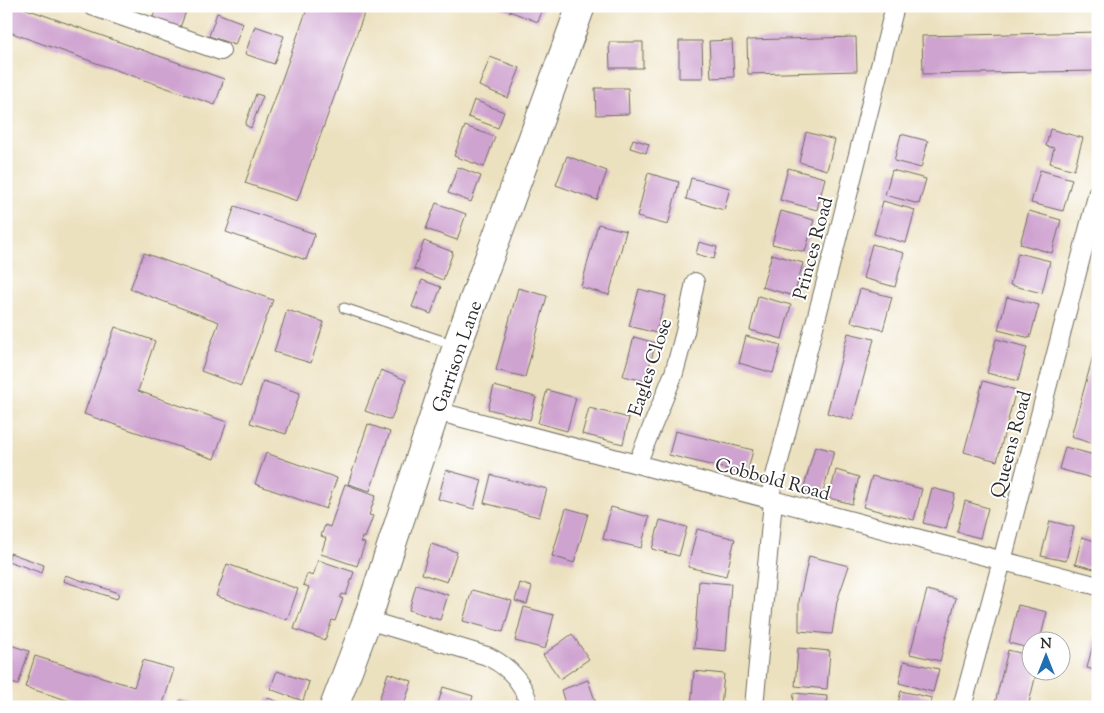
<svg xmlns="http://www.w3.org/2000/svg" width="1104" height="713" viewBox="0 0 1104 713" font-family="'Sorts Mill Goudy',serif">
	<rect width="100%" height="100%" fill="#fff"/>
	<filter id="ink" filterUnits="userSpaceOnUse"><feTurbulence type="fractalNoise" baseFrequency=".02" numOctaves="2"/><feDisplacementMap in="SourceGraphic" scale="10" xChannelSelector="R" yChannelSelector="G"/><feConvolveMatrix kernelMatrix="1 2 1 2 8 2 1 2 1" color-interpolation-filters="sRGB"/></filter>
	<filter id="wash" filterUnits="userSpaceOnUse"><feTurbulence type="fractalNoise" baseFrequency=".0096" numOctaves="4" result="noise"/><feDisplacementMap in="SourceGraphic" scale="20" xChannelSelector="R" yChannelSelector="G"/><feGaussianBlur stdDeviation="1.12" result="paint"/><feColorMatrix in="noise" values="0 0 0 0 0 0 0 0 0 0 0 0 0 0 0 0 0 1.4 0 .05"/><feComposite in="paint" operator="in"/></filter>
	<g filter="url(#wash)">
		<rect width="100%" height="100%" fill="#ece1bf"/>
		<g id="blocks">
			<path fill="#cfa3d0" d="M6 6H18L224 79 215 105 6 31Z
				M106 6H132L129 15Z
				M157 6H188L179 30 152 20Z
				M308 6H351L365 11 297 201 245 183Z
				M496 6H544L538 22Z
				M217 13 243 23 235 45 209 36Z
				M255 26 284 36 274 64 245 54Z
				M1098 32V71L923 74 922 36Z
				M856 37 857 71 748 74 747 40Z
				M732 40 734 77 711 78 709 41Z
				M679 41H702L703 78H679Z
				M609 42H643V68H610Z
				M490 57 520 68 508 98 479 86Z
				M595 88H628L629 114 596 115Z
				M256 94 263 96 251 128 245 125Z
				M474 100 504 112 498 128 468 117Z
				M465 126 495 137 484 167 454 156Z
				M1050 129 1083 138 1074 170 1050 163 1054 148 1046 146Z
				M806 132 835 140 827 170 799 162Z
				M901 134 928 141 921 168 894 161Z
				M633 139 649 144 646 153 630 148Z
				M567 156 607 171 597 200 556 185Z
				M458 167 481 176 471 202 448 193Z
				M788 168 825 178 817 210 780 200Z
				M892 170 926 179 919 204 885 195Z
				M1040 170 1072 179 1063 211 1031 203Z
				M648 173 679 182 668 225 637 217Z
				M691 178 730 188 724 210 686 199Z
				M883 201 915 210 906 243 874 234Z
				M436 203 466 214 457 240 426 229Z
				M235 206 315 234 306 260 226 232Z
				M781 211 814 220 805 252 772 244Z
				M1029 211 1061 220 1052 253 1020 244Z
				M598 224 626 231 609 295 581 287Z
				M424 241 453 252 443 280 414 269Z
				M699 242 717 247 714 259 696 254Z
				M872 244 904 253 895 287 863 278Z
				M144 253 273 300 241 386 201 371 219 322 130 289Z
				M1018 253 1050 261 1042 293 1010 285Z
				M772 254 803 263 794 296 762 287Z
				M422 280 441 287 431 314 412 307Z
				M518 288 547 296 525 377 496 370Z
				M639 289 666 296 656 333 629 326Z
				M860 289 892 297 883 330 851 322Z
				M758 296 791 305 782 339 750 330Z
				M1007 297 1039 305 1030 338 998 330Z
				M287 310 324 322 311 363 274 352Z
				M115 327 155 341 138 391 227 422 214 459 84 414Z
				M848 333 874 339 852 420 827 413Z
				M746 336 781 345 773 373 739 363Z
				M634 337 656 343 645 381 623 376Z
				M996 339 1027 347 1018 381 987 373Z
				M1097 341H1098V445L1071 437Z
				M381 370 406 380 391 420 365 411Z
				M263 381 300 393 286 434 250 423Z
				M983 381 1016 390 997 461 964 452Z
				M494 386 536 397 530 420 488 409Z
				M547 390 576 398 567 431 538 423Z
				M589 408 629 418 623 444 582 434Z
				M368 424 390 432 370 491 348 484Z
				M675 431 753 450 747 474 669 455Z
				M815 446 834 451 822 496 803 491Z
				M1065 447 1098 456 1092 478 1059 469Z
				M266 453 337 478 326 509 255 484Z
				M446 470 482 480 474 509 438 499Z
				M836 470 859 477 852 504 829 498Z
				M491 475 547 489 539 517 484 503Z
				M872 476 922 489 914 520 863 507Z
				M345 484 376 495 369 515 373 516 365 538 362 537 361 542 365 543 357 566 321 554 326 538 321 536 325 525 330 527Z
				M932 488 955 494 946 529 923 523Z
				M965 501 988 508 980 538 957 532Z
				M611 507 649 517 641 548 603 539Z
				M566 508 588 514 574 563 552 556Z
				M660 520 687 527 679 556 652 549Z
				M1050 521 1074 527 1066 561 1041 556Z
				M697 529 735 539 726 576 688 567Z
				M1082 537 1098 542V570L1075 564Z
				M431 544 457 552 447 582 422 574Z
				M10 553 44 565 42 573 8 561Z
				M809 556 849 566 837 601 832 634 799 631V601Z
				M318 560 354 572 346 595 342 594 340 598 343 599 335 621 332 620 325 640 294 629 309 587 303 585 307 574 313 576Z
				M227 564 298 589 287 620 216 596Z
				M65 575 119 593 117 599 63 581Z
				M699 581 731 584 726 651 694 648Z
				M520 583 532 587 527 604 515 601Z
				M416 585 448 595 440 620 409 610Z
				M472 590 512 601 503 632 463 621Z
				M927 590 956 598 940 661 910 654Z
				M1018 605 1047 612 1040 640H1032V649L1009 643Z
				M524 607 554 615 545 649 515 641Z
				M572 634 589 659 560 679 543 655Z
				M1095 635 1098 636V671L1087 668Z
				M7 644 29 651 18 685 6 681Z
				M798 648 830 651 827 689 795 686Z
				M1008 650 1032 656V670H1037L1028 707H994Z
				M35 656 134 687 143 660 174 669 162 707H89L25 687Z
				M904 661 939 669 933 692 899 683Z
				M277 671 309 682 303 701 270 689Z
				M694 671 724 674 721 707H691Z
				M388 673 412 681 403 707H398L379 700Z
				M588 680 597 706 566 707 561 690Z
				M443 687 473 696 470 707H437Z
				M901 691 932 698 930 707H897Z
				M794 693 827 696 826 707H793Z
				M268 698 293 707H264Z
				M180 700 202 706V707H178Z"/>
		</g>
	</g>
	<g filter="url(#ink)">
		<use href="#blocks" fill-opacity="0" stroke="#6f6b5f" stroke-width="1"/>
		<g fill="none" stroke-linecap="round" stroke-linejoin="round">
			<defs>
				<path id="service" d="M344 308 455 345"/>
				<path id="minor" d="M92 6 221 51
					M436 411 1098 586
					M637 464 674 373 685 332 695 282
					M769 499 837 239 895 6
					M367 620 487 656C508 666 525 683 529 707
					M754 707 773 501
					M962 707 1002 561 1098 192"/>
				<path id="primary" d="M334 707 367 620 457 346 581 6"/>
			</defs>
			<use href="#service" stroke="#6f6b5f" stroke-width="11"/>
			<use href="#minor" stroke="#6f6b5f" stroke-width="20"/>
			<use href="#primary" stroke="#6f6b5f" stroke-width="30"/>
			<use href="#service" stroke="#fff" stroke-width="9"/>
			<use href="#minor" stroke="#fff" stroke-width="18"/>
			<use href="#primary" stroke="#fff" stroke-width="28"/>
		</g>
	</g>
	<g text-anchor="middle" stroke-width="4" stroke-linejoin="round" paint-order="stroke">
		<g font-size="19" fill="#2b2b2b" stroke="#fff">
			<text transform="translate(812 248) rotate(-75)" y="7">Princes Road</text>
			<text transform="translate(456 356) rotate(-71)" y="7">Garrison Lane</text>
			<text transform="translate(649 367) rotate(-72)" y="7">Eagles Close</text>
			<text transform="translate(1010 444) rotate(-75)" y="7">Queens Road</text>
			<text transform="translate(773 478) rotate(15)" y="7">Cobbold Road</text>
		</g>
	</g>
	<rect width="1104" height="713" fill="none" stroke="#fff" stroke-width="25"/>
	<g transform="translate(1046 656)"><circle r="24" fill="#ffffff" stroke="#aaaaaa"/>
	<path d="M0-4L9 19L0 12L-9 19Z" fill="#1f6fb2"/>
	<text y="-8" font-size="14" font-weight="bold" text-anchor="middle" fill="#2b2b2b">N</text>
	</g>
</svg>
